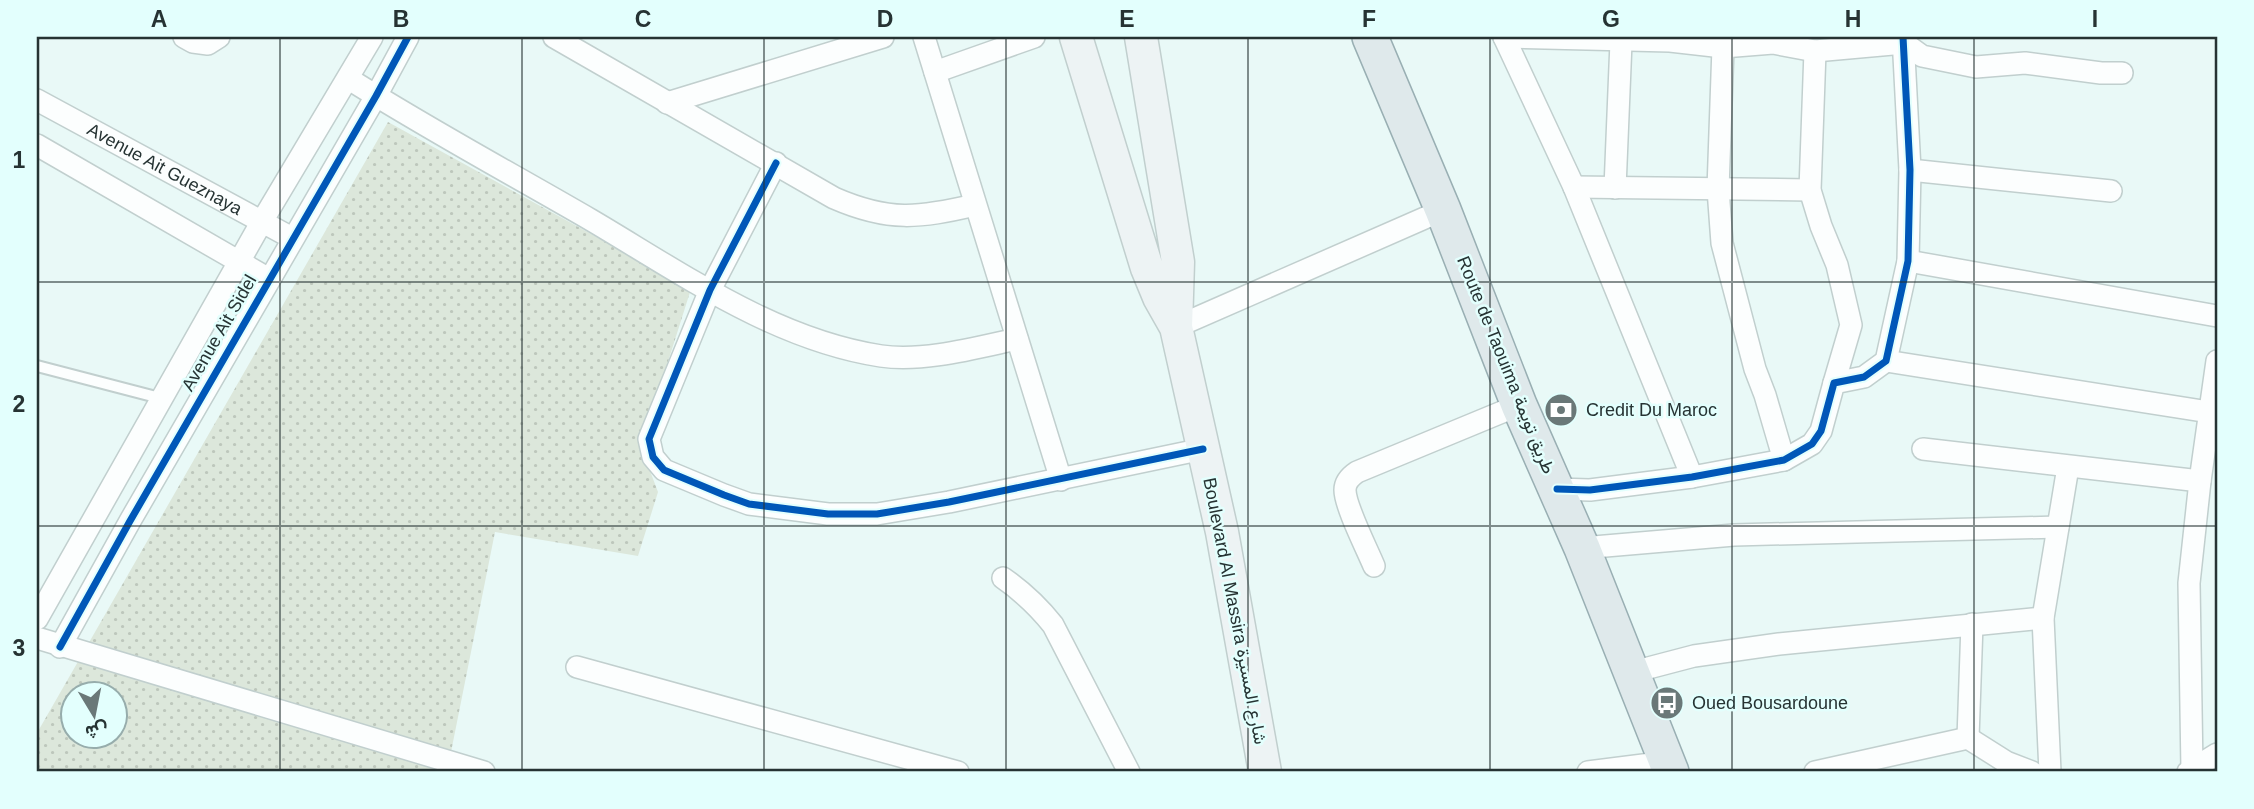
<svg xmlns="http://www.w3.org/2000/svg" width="2254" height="809" viewBox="0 0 2254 809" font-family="Helvetica,Vazirmatn,sans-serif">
	<defs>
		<pattern id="grass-dots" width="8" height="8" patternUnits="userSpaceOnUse" patternTransform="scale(1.75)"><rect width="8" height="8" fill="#dce7db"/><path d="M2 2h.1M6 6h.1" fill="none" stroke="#bdc7bc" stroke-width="1.8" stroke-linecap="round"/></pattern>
	</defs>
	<rect width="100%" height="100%" fill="#e9f9f7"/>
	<path fill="url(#grass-dots)" fill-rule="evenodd" d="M388 122 691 289 641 447 658 492 638 556 495 532 447 772H37V733ZM74 694H116V736H74Z"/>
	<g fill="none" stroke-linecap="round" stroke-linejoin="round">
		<defs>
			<path id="lane" d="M37 366 160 398"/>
			<g id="street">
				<path d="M184 37 193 42 208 44 219 37"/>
				<path d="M554 37 834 198C889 222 919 218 975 205"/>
				<path d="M924 37 1061 480"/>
				<path d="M1504 37 1670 41 1723 47 1773 43 1815 51 1904 43 1922 56 1976 67 2025 63 2101 73H2122"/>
				<path d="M1504 37 1574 187 1692 477"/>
				<path d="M1723 47 1718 189 1722 243 1755 369 1765 395 1784 460"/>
				<path d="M1815 51 1810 190 1821 226 1837 265 1851 325 1834 383"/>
				<path d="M935 72 1034 37"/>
				<path d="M349 79C428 129 510 173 591 220 681 273 775 340 881 356 924 362 975 348 1017 339"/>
				<path id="s1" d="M37 100 292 238"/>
				<path d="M667 103 883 37"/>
				<path d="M37 145 269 279"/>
				<path d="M776 163 710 290 649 439 653 457 664 470 724 495 749 504 828 514H877L949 502 1203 449"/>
				<path d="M1910 170 2111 191"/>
				<path d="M1574 187 1810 190"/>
				<path d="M1615 188 1621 42"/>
				<path d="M1908 261 2217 316"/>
				<path d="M1176 327 1443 210"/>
				<path d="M1886 361 2209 412"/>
				<path d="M1923 449 2200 481"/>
				<path d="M1557 489 1590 490 1692 477 1784 460 1812 444 1821 431 1834 383 1864 377 1886 361 1908 261 1910 170 1903 37"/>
				<path d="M1582 548 1734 535 2058 527"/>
				<path d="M1374 566C1367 549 1345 506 1345 490 1345 482 1351 476 1357 472L1519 405"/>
				<path d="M1003 578C1023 592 1038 606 1053 625L1129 772"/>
				<path d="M37 619 261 223 372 37"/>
				<path d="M37 638 484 772"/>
				<path d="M60 647 130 521 376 96 408 37"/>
				<path d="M577 667 958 772"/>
				<path d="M1633 672 1694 656 1779 644 2043 618"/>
				<path d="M1968 738 1972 624"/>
				<path d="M2192 770 2189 583 2200 481 2217 361"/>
				<path d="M1588 772 1667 762"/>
				<path d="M1815 772 1968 738 2006 762 2032 772"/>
				<path d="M2050 772 2043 618 2068 467"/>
				<path d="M2188 772 2217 754"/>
			</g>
			<path id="secondary" d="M1076 37 1147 268 1159 297 1176 327
				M1141 37 1178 262 1176 327 1222 532 1265 772"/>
			<path id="primary" d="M1370 37 1443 210 1519 405 1582 548 1671 772"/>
		</defs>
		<use href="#lane" stroke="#c1cfce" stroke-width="14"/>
		<use href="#street" stroke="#c1cfce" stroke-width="24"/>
		<use href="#secondary" stroke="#c1cfce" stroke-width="35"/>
		<use href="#primary" stroke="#99afb3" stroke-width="38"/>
		<use href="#lane" stroke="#fcfefe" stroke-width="10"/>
		<use href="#street" stroke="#fcfefe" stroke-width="21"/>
		<use href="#secondary" stroke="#edf3f4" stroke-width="32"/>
		<use href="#primary" stroke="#dfe9eb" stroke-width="35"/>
		<defs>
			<path id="cycleway" d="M776 163 710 290 649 439 653 457 664 470 724 495 749 504 828 514H877L949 502 1203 449
				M1557 489 1590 490 1692 477 1784 460 1812 444 1821 431 1834 383 1864 377 1886 361 1908 261 1910 170 1903 37
				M60 647 130 521 376 96 408 37"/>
		</defs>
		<use href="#cycleway" stroke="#e3fffd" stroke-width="11"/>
		<use href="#cycleway" stroke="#0057b8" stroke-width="7"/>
	</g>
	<path fill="none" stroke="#263333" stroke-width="2" stroke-opacity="0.55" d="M280 37V772M522 37V772M764 37V772M1006 37V772M1248 37V772M1490 37V772M1732 37V772M1974 37V772M37 282H2217M37 526H2217"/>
	<defs>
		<symbol id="bank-disc" viewBox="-11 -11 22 22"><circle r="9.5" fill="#6a7878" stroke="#e3fffd"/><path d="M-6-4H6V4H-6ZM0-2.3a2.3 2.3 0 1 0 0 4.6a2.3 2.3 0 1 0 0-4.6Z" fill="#fff"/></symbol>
		<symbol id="bus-disc" viewBox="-11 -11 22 22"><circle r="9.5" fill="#6a7878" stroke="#e3fffd"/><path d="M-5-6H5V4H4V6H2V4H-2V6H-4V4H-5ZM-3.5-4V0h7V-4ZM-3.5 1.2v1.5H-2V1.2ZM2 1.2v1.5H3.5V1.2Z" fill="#fff"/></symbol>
	</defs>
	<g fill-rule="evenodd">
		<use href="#bank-disc" x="1542" y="391" width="38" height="38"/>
		<use href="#bus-disc" x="1648" y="684" width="38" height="38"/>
	</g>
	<g text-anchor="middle" stroke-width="5" stroke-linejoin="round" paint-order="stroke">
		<g font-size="18" fill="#263333" stroke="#e3fffd">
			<text dy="6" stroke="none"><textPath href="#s1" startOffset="145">Avenue Ait Gueznaya</textPath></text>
			<text transform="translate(219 333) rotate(-60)" y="6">Avenue Ait Sidel</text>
			<text transform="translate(1506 365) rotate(68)" y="6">Route de Taouima طريق تويمة</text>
			<text transform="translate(1235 611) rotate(79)" y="6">Boulevard Al Massira شارع المسيرة</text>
		</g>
		<g font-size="18" fill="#263333" stroke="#e3fffd" text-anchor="start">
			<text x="1586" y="416">Credit Du Maroc</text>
			<text x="1692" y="709">Oued Bousardoune</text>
		</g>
	</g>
	<rect width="2254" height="809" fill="none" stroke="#e3fffd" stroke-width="77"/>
	<g transform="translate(94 715) rotate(170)"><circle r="33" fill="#e3fffd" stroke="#97adac" stroke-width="2"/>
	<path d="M0-5L12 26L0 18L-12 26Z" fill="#6a7878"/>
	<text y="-10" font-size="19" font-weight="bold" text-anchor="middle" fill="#263333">ش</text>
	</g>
	<rect x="38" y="38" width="2178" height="732" fill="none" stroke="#263333" stroke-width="2.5"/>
	<g font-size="23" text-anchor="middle" font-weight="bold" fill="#263333">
		<text x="159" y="27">A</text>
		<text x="401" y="27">B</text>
		<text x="643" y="27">C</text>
		<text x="885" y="27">D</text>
		<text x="1127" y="27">E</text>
		<text x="1369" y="27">F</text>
		<text x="1611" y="27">G</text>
		<text x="1853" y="27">H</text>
		<text x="2095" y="27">I</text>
		<text x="19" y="168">1</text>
		<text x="19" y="412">2</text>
		<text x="19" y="656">3</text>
	</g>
</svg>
